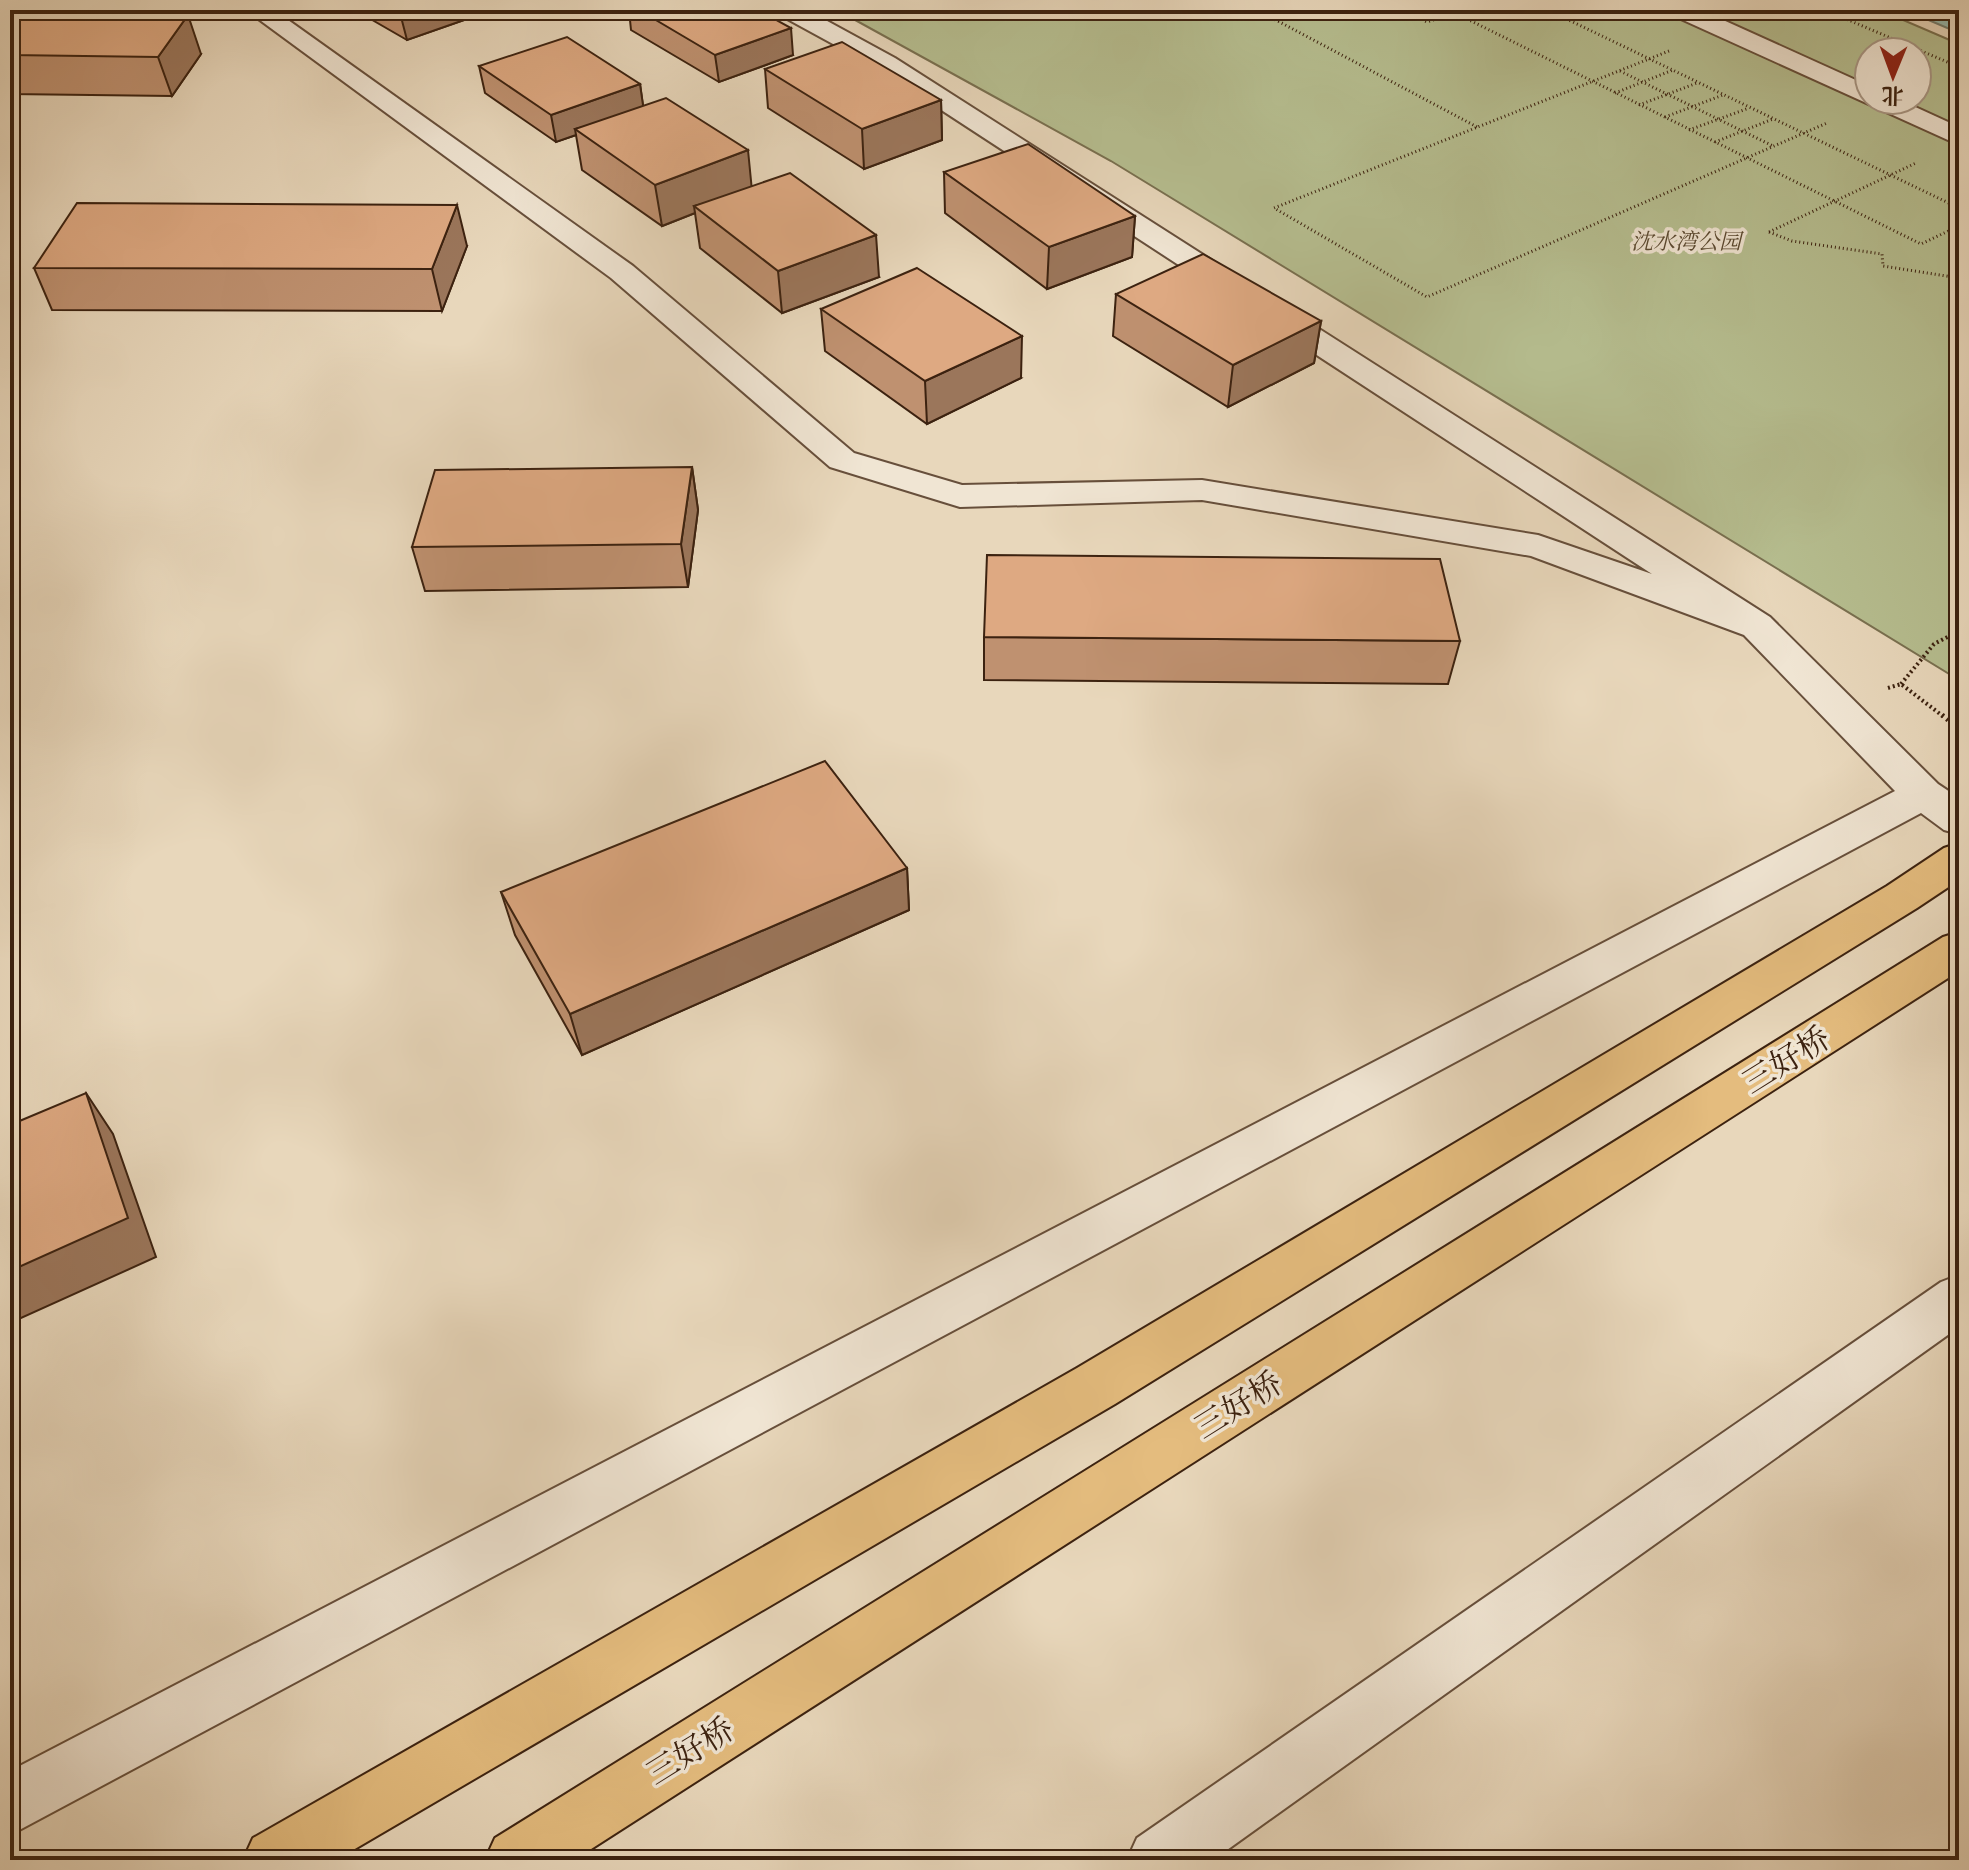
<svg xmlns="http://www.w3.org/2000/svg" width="1969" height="1870" viewBox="0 0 1969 1870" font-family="'IM FELL Double Pica','Noto Serif SC',serif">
	<rect width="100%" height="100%" fill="#e8d7bb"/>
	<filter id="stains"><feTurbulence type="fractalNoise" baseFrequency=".0025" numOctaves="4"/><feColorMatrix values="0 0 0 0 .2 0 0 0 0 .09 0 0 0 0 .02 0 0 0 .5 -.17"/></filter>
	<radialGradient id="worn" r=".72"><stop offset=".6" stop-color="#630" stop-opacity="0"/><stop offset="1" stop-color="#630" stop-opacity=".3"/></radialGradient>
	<path fill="#b6be90" stroke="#797050" stroke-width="2" fill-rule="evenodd" d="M837 10H1880L1959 44V680L1111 161ZM1869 52H1917V100H1869Z"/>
	<path fill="#97baaf" stroke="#737d6f" stroke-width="2" d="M1905 10H1959V33Z"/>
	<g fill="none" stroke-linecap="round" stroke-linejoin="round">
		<defs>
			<path id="minor" d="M246 10H274L633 266 854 453 962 485 1202 480 1538 535 1652 574 877 68 780 15 777 10H807L895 58 1770 617 1938 784 1959 798V834L1944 830 1921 813 10 1835V1771L1895 791 1744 635 1531 556 1202 500 960 507 830 467 611 278Z
				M1669 10H1701L1869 86V100H1900L1959 127V145L1672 15Z
				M1959 1275V1327L1213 1860H1127L1137 1838 1941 1282Z"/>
			<path id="major" d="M1959 843V880L1917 908 1115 1404 336 1860H243L253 1838 1077 1368 1887 886 1944 848Z
				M1959 932V971L574 1860H485L495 1838 1943 937Z"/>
		</defs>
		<use href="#minor" stroke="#674f3b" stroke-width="4"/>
		<use href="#major" stroke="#3c2210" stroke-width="4"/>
		<path stroke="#3c2210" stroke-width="3" stroke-dasharray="1 3" stroke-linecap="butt" d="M1257 10 1479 128
			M1404 10 1427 22 1464 10
			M1449 10 1921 244 1959 226
			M1548 10 1959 208
			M1825 10 1959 67
			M1278 21 1315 10
			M1669 51 1274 208 1427 297 1827 123
			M1620 71 1773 146
			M1615 93 1673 70
			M1639 105 1697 83
			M1665 117 1723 95
			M1689 130 1749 108
			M1715 142 1773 119
			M1769 232 1916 163
			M1769 232 1792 241 1882 254 1883 266 1959 278"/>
		<path stroke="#3c2210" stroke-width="4" stroke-dasharray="2 3" stroke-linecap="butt" d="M1901 684 1934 644 1959 631
			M1888 688 1901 684 1944 717"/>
		<path stroke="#3c2210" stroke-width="5" stroke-dasharray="2 4" stroke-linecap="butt" d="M1942 715 1959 729"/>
		<use href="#minor" fill="#f0e5d3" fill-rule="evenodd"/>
		<use href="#major" fill="#e4bc7e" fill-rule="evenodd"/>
	</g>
	<path fill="#bf9170" stroke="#3c2210" stroke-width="2" d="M355 10H487V12L407 40Z
		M629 10H758L793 55 719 82 631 30Z
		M10 13 201 54 172 96 10 94Z
		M479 66 640 84 643 106 751 187 879 277 782 313 700 248 695 213 662 226 582 170 576 135 556 142 485 93Z
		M765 69 941 100 942 140 864 169 768 108Z
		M944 172 1135 216 1132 257 1047 289 945 213Z
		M467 246 442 311 52 310 34 268Z
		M1116 294 1321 321 1314 363 1228 407 1113 336Z
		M821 309 1021 378 927 424 825 351Z
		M692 467 698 510 688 587 425 591 412 547Z
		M984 637 1460 641 1448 684 984 680Z
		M907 868 909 910 582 1055 515 935 501 892Z"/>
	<path fill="#9b765b" stroke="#3c2210" stroke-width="2" d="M410 10H487V12L407 40 400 13Z
		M188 15 201 54 172 96 158 57Z
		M791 28 793 55 719 82 715 55Z
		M640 84 644 112 575 129 576 135 556 142 551 115Z
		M941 100 942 140 864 169 862 129Z
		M748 150 752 191 694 206 695 213 662 226 655 185Z
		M457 205 467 246 442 311 432 269Z
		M1135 216 1132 257 1047 289 1049 247Z
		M876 235 879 277 782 313 778 271Z
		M1321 321 1314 363 1228 407 1233 365Z
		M1022 336 1021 378 927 424 925 381Z
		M692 467 698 510 688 587 681 544Z
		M907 868 909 910 582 1055 570 1014Z
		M86 1093 113 1134 156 1257 10 1323V1271Z"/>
	<path fill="#dea982" stroke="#3c2210" stroke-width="2" d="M395 10H410L400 13Z
		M639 10H758L791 28 715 55Z
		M10 13 188 15 158 57 10 55Z
		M567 37 640 84 551 115 479 66Z
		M842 42 941 100 862 129 765 69Z
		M666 98 748 150 655 185 575 129Z
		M1028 144 1135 216 1049 247 944 172Z
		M790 173 876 235 778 271 694 206Z
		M77 203 457 205 432 269 34 268Z
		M1203 254 1321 321 1233 365 1116 294Z
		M917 268 1022 336 925 381 821 309Z
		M692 467 681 544 412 547 435 470Z
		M987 555 1440 559 1460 641 984 637Z
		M825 761 907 868 570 1014 501 892Z
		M86 1093 128 1218 10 1271V1125Z"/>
	<g text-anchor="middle" stroke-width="7" stroke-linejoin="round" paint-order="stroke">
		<g font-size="22" font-style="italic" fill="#5a4930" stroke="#f0e5d3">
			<text x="1686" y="249">沈水湾公园</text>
		</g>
		<g font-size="32" fill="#3c2210" stroke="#f0e5d3">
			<text transform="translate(1786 1060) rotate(-32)" y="11">三好桥</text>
			<text transform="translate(1238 1405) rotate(-32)" y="11">三好桥</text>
			<text transform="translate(690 1751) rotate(-32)" y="11">三好桥</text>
		</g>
	</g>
	<rect width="1969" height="1870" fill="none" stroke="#e8d7bb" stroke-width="40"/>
	<rect x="12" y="12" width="1945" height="1846" fill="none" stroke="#3c2210" stroke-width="4"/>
	<rect x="20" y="20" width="1929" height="1830" fill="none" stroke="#3c2210" stroke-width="2"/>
	<g transform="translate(1893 76) rotate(181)"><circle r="38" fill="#f0e5d3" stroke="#a89785" stroke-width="2"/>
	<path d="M0-6L14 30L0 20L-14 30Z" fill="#8f2418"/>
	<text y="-12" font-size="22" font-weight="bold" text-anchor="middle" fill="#3c2210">北</text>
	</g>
	<rect width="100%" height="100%" filter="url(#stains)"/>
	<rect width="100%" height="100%" fill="url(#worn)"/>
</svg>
